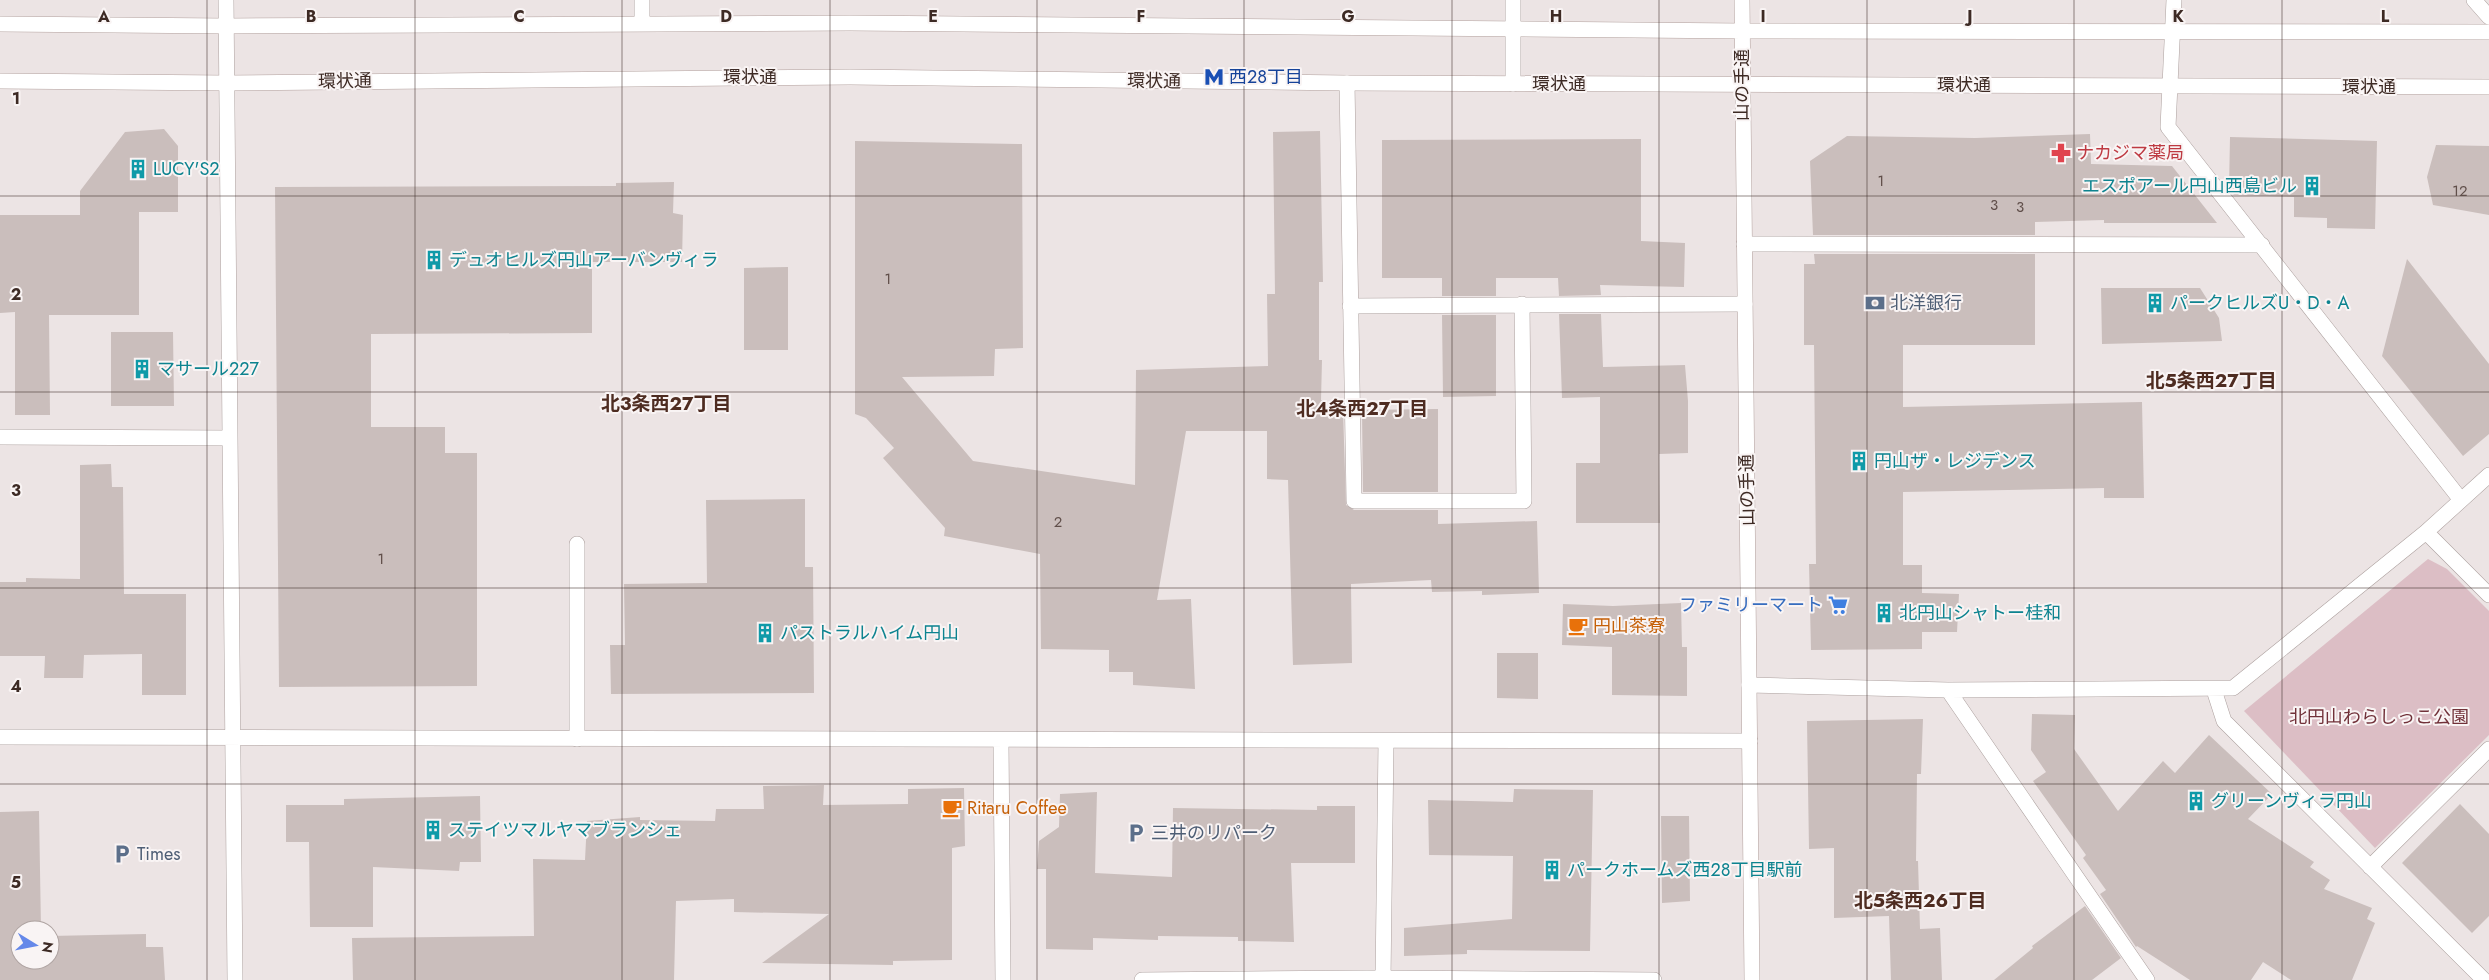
<svg xmlns="http://www.w3.org/2000/svg" width="2489" height="980" viewBox="0 0 2489 980" font-family="Jost,'Noto Sans JP',sans-serif">
	<rect width="100%" height="100%" fill="#ece4e4"/>
	<path fill="#dcbec5" d="M2428 559 2447 569 2489 611V735L2375 848 2244 711Z"/>
	<path fill="#cabebc" d="M164 129 178 146V212H139V315H49L50 415H15V312L0 313V215H80V191L125 132Z
		M1320 131 1323 282H1319V360H1322L1321 400H1326V411L1343 410 1346 505 1354 510H1438V524L1537 521 1539 593 1482 595V591L1432 592 1431 580 1351 584 1352 663 1293 665 1288 480 1267 479V431H1186L1157 600 1191 599 1195 689 1133 685V672H1109V650L1041 649 1040 554 944 536 945 528 883 458 894 448 866 418 855 414V141L1022 144 1023 348 995 349 994 376 902 377 973 461 1135 485 1136 370 1268 366 1267 294H1275L1273 132Z
		M2090 134 2091 164 2172 166 2217 223H2104V220L2035 222V235H1813L1810 161 1847 136 1975 138Z
		M2230 137 2377 141 2375 229 2327 228V218L2294 217V197L2234 195 2229 189Z
		M1641 139V241L1685 243 1684 287 1600 285 1601 295 1559 296 1558 278H1496V296H1442V278H1382V140Z
		M2436 145 2489 146V215L2433 205 2427 177Z
		M674 182 673 213 683 215 682 262H592V333L371 334V427H445V453H477V686L279 687 275 187 616 186V183Z
		M1814 254H2035V345H1903V407L2142 402 2144 498H2104V488L1903 492V565H1922V593L1959 594 1957 632H1922V649L1811 650 1809 564H1816L1814 345H1804V264H1815Z
		M2407 259 2489 364V434L2463 456 2382 356Z
		M788 267V350H744V268Z
		M2101 288H2200L2219 318 2222 341 2102 344Z
		M1559 314H1601L1603 367 1685 365 1688 401V453L1659 454 1660 523H1576V463H1600V397L1562 398Z
		M1442 315H1496V396L1443 397Z
		M111 332H173L174 406H111Z
		M1438 409V492H1363L1362 410Z
		M111 464 112 487H123L124 594H186V695H142V654L84 655 83 678H44L45 656H0V582H26V578L80 579V465Z
		M805 499V567H813L814 693 611 694 610 645H625L624 584 707 583 706 500Z
		M1681 603 1682 647H1687V696L1612 695V647L1562 645 1563 604 1613 606Z
		M1497 653H1538V699L1497 698Z
		M2032 714 2075 715 2074 749 2118 811 2163 761 2175 773 2209 735 2272 794 2248 819 2314 862 2310 867 2330 880 2324 889 2372 908 2367 919 2375 923 2352 980H2291L2263 962 2251 980H2190L2137 946 2136 947 2100 894 2106 890 2083 858 2086 855 2033 781 2046 772 2031 750Z
		M1923 719 1921 774H1917L1916 861H1918L1920 929 1940 928 1942 980H1891L1889 916 1834 918V848L1809 849 1807 721Z
		M824 785 823 805 908 804V789L964 788 965 846 952 848V960L893 961V965L762 963 829 914 734 912V899L676 901 674 980H353L352 938 534 936 533 859 585 860 587 821 640 817V820L715 821 716 809H764L763 786Z
		M1514 789 1593 790 1590 951 1467 950V954L1404 956V928L1512 919 1513 856 1429 855 1428 800 1513 802Z
		M1097 792 1095 873 1172 877 1173 808 1317 810V806H1355V863H1291L1294 942 1238 941V937L1158 936V940L1093 938V950L1046 949V869H1037L1039 841 1059 827 1060 794Z
		M480 796 481 862H460L459 871 373 867V927H310L309 842H286V805H344V799Z
		M2460 804 2489 834V916L2472 933 2402 863Z
		M39 811 41 930H20V960H50V936L146 934V947H163L165 980H0V812Z
		M1661 816H1689L1690 901 1662 903Z
		M2085 906 2121 958 2092 980H1994L2033 948 2032 946Z"/>
	<g fill="none" stroke-linecap="round" stroke-linejoin="round">
		<defs>
			<path id="lane" d="M1513 0V84
				M577 739V544"/>
			<path id="street" d="M226 0 235 980
				M642 0V23
				M2174 0 2168 127 2461 500
				M2474 0 2489 17
				M1347 83 1354 501H1524L1522 304
				M1744 244 2262 245
				M1350 306 1745 304
				M0 437 230 438
				M2426 532 2489 595
				M1749 685 1948 690 2233 688 2426 532 2489 475
				M1948 690 2147 980
				M2214 690 2224 721 2484 980
				M0 737 1750 741
				M1001 741 1003 980
				M2370 867 2489 749
				M1142 980 1367 978 1654 980
				M1383 980 1386 742"/>
			<path id="secondary" d="M1742 0 1752 980
				M0 24 226 26 850 23 1742 31 2489 32
				M0 81 226 83 850 77 1347 83 2489 87"/>
		</defs>
		<use href="#lane" stroke="#ada19f" stroke-width="16"/>
		<use href="#street" stroke="#ada19f" stroke-width="16"/>
		<use href="#secondary" stroke="#b2a09d" stroke-width="16"/>
		<use href="#lane" stroke="#fff" stroke-width="15"/>
		<use href="#street" stroke="#fff" stroke-width="15"/>
		<use href="#secondary" stroke="#fff" stroke-width="15"/>
	</g>
	<path fill="none" stroke="#3d2a24" stroke-width="1" stroke-opacity="0.55" d="M207 0V980M415 0V980M622 0V980M830 0V980M1037 0V980M1244 0V980M1452 0V980M1659 0V980M1867 0V980M2074 0V980M2282 0V980M0 196H2489M0 392H2489M0 588H2489M0 784H2489"/>
	<defs>
		<symbol id="metro-bare" viewBox="-9 -9 18 18"><path d="M-5.5 5V-5H-3L0 0L3-5H5.5V5H3V-.5L0 4L-3-.5V5Z" fill="#1a4fb4" stroke="#f9f4f4" stroke-width="2.5" paint-order="stroke"/></symbol>
		<symbol id="pharmacy-bare" viewBox="-9 -9 18 18"><path d="M-2-6h4v4h4v4h-4v4h-4v-4h-4v-4h4Z" fill="#e0444e" stroke="#f9f4f4" stroke-width="2.5" paint-order="stroke"/></symbol>
		<symbol id="building-bare" viewBox="-9 -9 18 18"><path d="M-4-6H4V6H1V3H-1V6H-4ZM-2.5-4.3h1.7v1.8h-1.7ZM.8-4.3h1.7v1.8H.8ZM-2.5-1h1.7V.8h-1.7ZM.8-1h1.7V.8H.8Z" fill="#0f9aa8" stroke="#f9f4f4" stroke-width="2.5" paint-order="stroke"/></symbol>
		<symbol id="bank-bare" viewBox="-9 -9 18 18"><path d="M-6-4H6V4H-6ZM0-2.3a2.3 2.3 0 1 0 0 4.6a2.3 2.3 0 1 0 0-4.6Z" fill="#5c6f8a" stroke="#f9f4f4" stroke-width="2.5" paint-order="stroke"/></symbol>
		<symbol id="supermarket-bare" viewBox="-9 -9 18 18"><path d="M-6-5.5h2.5l.6 2H6L4.5 2H-2.5L-4.4-4H-6ZM-1.5 3.2a1.3 1.3 0 1 0 .1 0ZM3 3.2a1.3 1.3 0 1 0 .1 0Z" fill="#3f7fe0" stroke="#f9f4f4" stroke-width="2.5" paint-order="stroke"/></symbol>
		<symbol id="cafe-bare" viewBox="-9 -9 18 18"><path d="M-5.5-4.5H6V0H3Q3 3.5 0 3.5H-2.5Q-5.5 3.5-5.5 0ZM3-3.2v2h1.7v-2ZM-6 4.5H4V6H-6Z" fill="#e8710a" stroke="#f9f4f4" stroke-width="2.5" paint-order="stroke"/></symbol>
		<symbol id="parking-bare" viewBox="-9 -9 18 18"><path d="M-3.5-5.5H1a3.5 3.5 0 0 1 0 7H-1V5.5H-3.5ZM-1-3.4V-.6H.8a1.4 1.4 0 0 0 0-2.8Z" fill="#5c6f8a" stroke="#f9f4f4" stroke-width="2.5" paint-order="stroke"/></symbol>
	</defs>
	<g fill-rule="evenodd">
		<use href="#metro-bare" x="1200" y="63" width="28" height="28"/>
		<use href="#pharmacy-bare" x="2047" y="139" width="28" height="28"/>
		<use href="#building-bare" x="124" y="155" width="28" height="28"/>
		<use href="#building-bare" x="2298" y="172" width="28" height="28"/>
		<use href="#building-bare" x="420" y="246" width="28" height="28"/>
		<use href="#bank-bare" x="1861" y="289" width="28" height="28"/>
		<use href="#building-bare" x="2141" y="289" width="28" height="28"/>
		<use href="#building-bare" x="128" y="355" width="28" height="28"/>
		<use href="#building-bare" x="1845" y="447" width="28" height="28"/>
		<use href="#supermarket-bare" x="1824" y="591" width="28" height="28"/>
		<use href="#building-bare" x="1870" y="599" width="28" height="28"/>
		<use href="#cafe-bare" x="1564" y="612" width="28" height="28"/>
		<use href="#building-bare" x="751" y="619" width="28" height="28"/>
		<use href="#building-bare" x="2182" y="787" width="28" height="28"/>
		<use href="#cafe-bare" x="938" y="794" width="28" height="28"/>
		<use href="#building-bare" x="419" y="816" width="28" height="28"/>
		<use href="#parking-bare" x="1122" y="819" width="28" height="28"/>
		<use href="#parking-bare" x="108" y="840" width="28" height="28"/>
		<use href="#building-bare" x="1538" y="856" width="28" height="28"/>
	</g>
	<g text-anchor="middle" stroke-width="4" stroke-linejoin="round" paint-order="stroke">
		<g font-size="15" fill="#604f4a">
			<text x="1881" y="186">1</text>
			<text x="2460" y="196">12</text>
			<text x="1994" y="210">3</text>
			<text x="2020" y="212">3</text>
			<text x="888" y="284">1</text>
			<text x="1058" y="527">2</text>
			<text x="381" y="564">1</text>
		</g>
		<g font-size="18" fill="#3d2a24" stroke="#f9f4f4">
			<text x="750" y="83">環状通</text>
			<text transform="translate(345 81) rotate(-1)" y="6">環状通</text>
			<text transform="translate(1154 81) rotate(1)" y="6">環状通</text>
			<text x="1559" y="90">環状通</text>
			<text transform="translate(1742 85) rotate(-90)" y="6">山の手通</text>
			<text x="1964" y="91">環状通</text>
			<text x="2369" y="93">環状通</text>
			<text transform="translate(1747 490) rotate(-91)" y="6">山の手通</text>
		</g>
		<g font-size="18" fill="#164399" stroke="#f9f4f4" text-anchor="start">
			<text x="1229" y="83">西28丁目</text>
		</g>
		<g font-size="18" fill="#be3a42" stroke="#f9f4f4" text-anchor="start">
			<text x="2076" y="159">ナカジマ薬局</text>
		</g>
		<g font-size="18" fill="#0d838f" stroke="#f9f4f4" text-anchor="start">
			<text x="153" y="175">LUCY'S2</text>
			<text x="2297" y="192" text-anchor="end">エスポアール円山西島ビル</text>
			<text x="449" y="266">デュオヒルズ円山アーバンヴィラ</text>
			<text x="2170" y="309">パークヒルズU・D・A</text>
			<text x="157" y="375">マサール227</text>
			<text x="1874" y="467">円山ザ・レジデンス</text>
			<text x="1899" y="619">北円山シャトー桂和</text>
			<text x="780" y="639">パストラルハイム円山</text>
			<text x="2211" y="807">グリーンヴィラ円山</text>
			<text x="448" y="836">ステイツマルヤマブランシェ</text>
			<text x="1567" y="876">パークホームズ西28丁目駅前</text>
		</g>
		<g font-size="18" fill="#4e5e75" stroke="#f9f4f4" text-anchor="start">
			<text x="1890" y="309">北洋銀行</text>
			<text x="1151" y="839">三井のリパーク</text>
			<text x="137" y="860">Times</text>
		</g>
		<g font-size="18" fill="#366cbe" stroke="#f9f4f4" text-anchor="end">
			<text x="1823" y="611">ファミリーマート</text>
		</g>
		<g font-size="18" fill="#c56008" stroke="#f9f4f4" text-anchor="start">
			<text x="1593" y="632">円山茶寮</text>
			<text x="967" y="814">Ritaru Coffee</text>
		</g>
		<g font-size="18" fill="#713139" stroke="#f9f4f4">
			<text x="2379" y="723">北円山わらしっこ公園</text>
		</g>
		<g font-size="19" font-weight="bold" fill="#4e2c21" stroke="#f9f4f4">
			<text x="2211" y="387">北5条西27丁目</text>
			<text x="666" y="410">北3条西27丁目</text>
			<text x="1362" y="415">北4条西27丁目</text>
			<text x="1920" y="907">北5条西26丁目</text>
		</g>
	</g>
	<g font-size="16" text-anchor="middle" font-weight="bold" fill="#3d2a24" stroke="#f9f4f4" stroke-width="4" stroke-linejoin="round" paint-order="stroke">
		<text x="104" y="22">A</text>
		<text x="311" y="22">B</text>
		<text x="519" y="22">C</text>
		<text x="726" y="22">D</text>
		<text x="933" y="22">E</text>
		<text x="1141" y="22">F</text>
		<text x="1348" y="22">G</text>
		<text x="1556" y="22">H</text>
		<text x="1763" y="22">I</text>
		<text x="1970" y="22">J</text>
		<text x="2178" y="22">K</text>
		<text x="2385" y="22">L</text>
		<text x="16" y="104">1</text>
		<text x="16" y="300">2</text>
		<text x="16" y="496">3</text>
		<text x="16" y="692">4</text>
		<text x="16" y="888">5</text>
	</g>
	<g transform="translate(35 945) rotate(100)"><circle r="24" fill="#f9f4f4" stroke="#aea3a1"/>
	<path d="M0-4L9 19L0 12L-9 19Z" fill="#6588e9"/>
	<text y="-8" font-size="14" font-weight="bold" text-anchor="middle" fill="#3d2a24">N</text>
	</g>
</svg>
